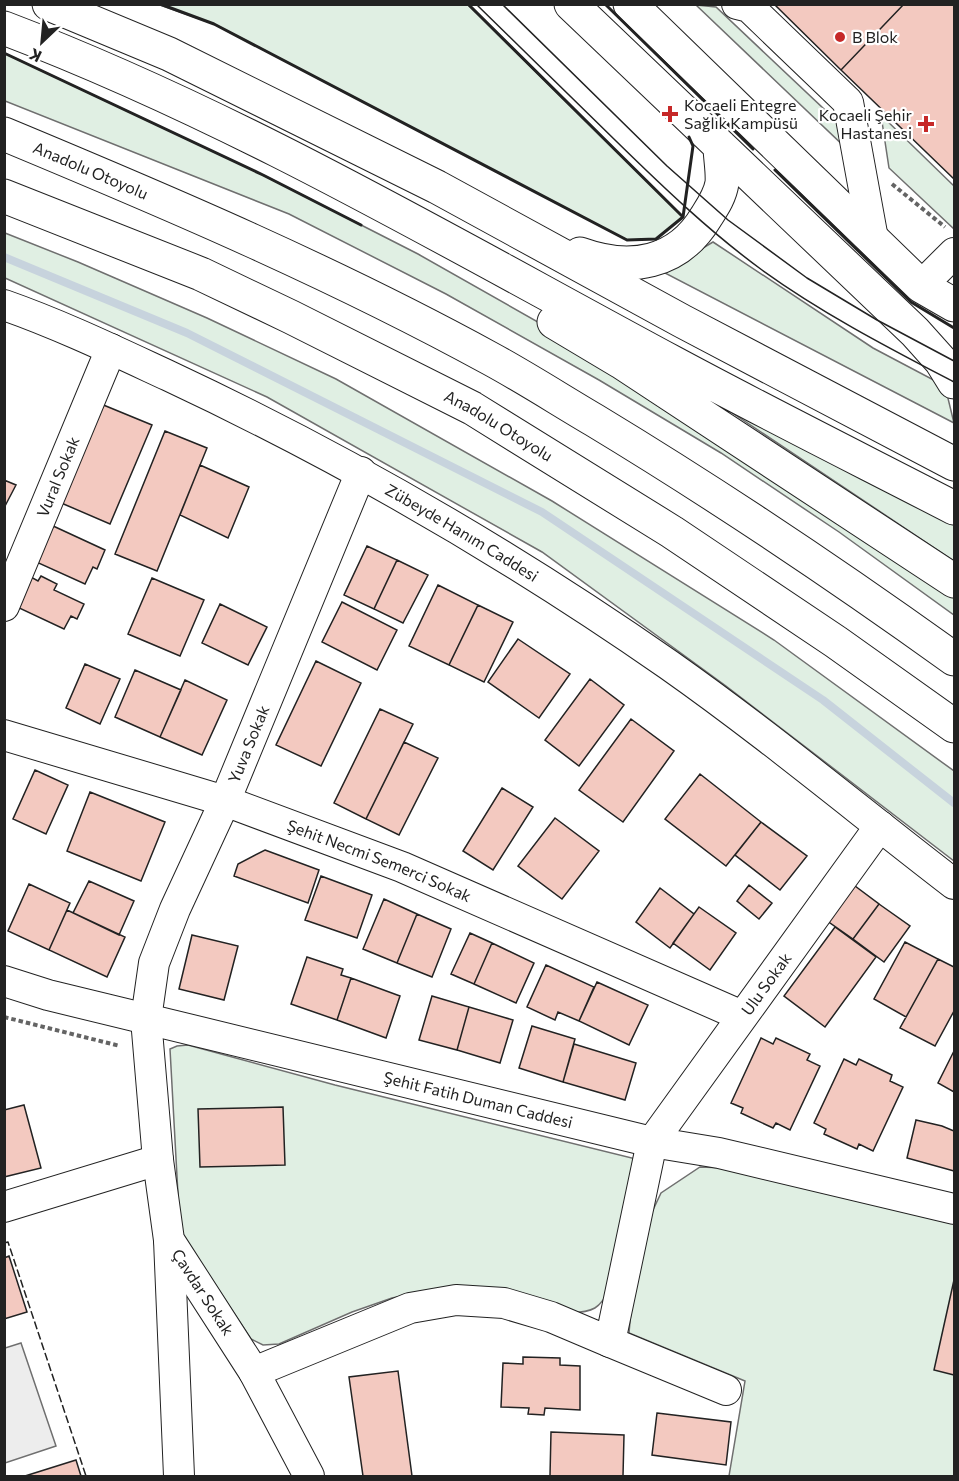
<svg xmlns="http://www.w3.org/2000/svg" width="959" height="1481" viewBox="0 0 959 1481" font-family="Commissioner,sans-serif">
	<rect width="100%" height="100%" fill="#fff"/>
	<path fill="#e0efe3" stroke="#6f6f6f" stroke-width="1.5" d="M160 5H468L683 217 656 239 627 240 214 24Z
		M696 5 716 7 843 127 847 149Z
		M4 53 263 175 418 254 619 368 954 590V615L839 532 721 453 599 380 446 294 289 214 5 101Z
		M881 115 954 186V229L889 168Z
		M5 233 78 262 207 318 336 379 552 501 774 640 954 771V861L726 686 542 552 267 397 5 278Z
		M713 242 873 348 945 386 954 423 663 272Z
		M719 404 954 518V561Z
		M188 1045 335 1085 636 1159 610 1288C600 1309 593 1312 570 1313L422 1292 392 1298 352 1312 279 1344 263 1345 251 1339 180 1231 170 1049 177 1046Z
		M700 1167 727 1168 954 1223V1476H729L745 1381 629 1333 633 1288 645 1227 661 1193Z"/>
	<path fill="#ededed" stroke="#6f6f6f" stroke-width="1.5" d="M21 1343 56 1446 5 1463V1348Z"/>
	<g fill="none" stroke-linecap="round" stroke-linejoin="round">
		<path stroke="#c7d3dd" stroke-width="8" d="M4 257 187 333 542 512 823 700 954 803"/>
	</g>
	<path fill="#f3c9c0" stroke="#222" stroke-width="1.5" d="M774 4H954V179L841 70Z
		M774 4H904L841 70Z
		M101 404 152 425 110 524 59 502Z
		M165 431 207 448 157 571 115 554Z
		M200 465 249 487 228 538 180 515Z
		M4 480 16 485 4 508Z
		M51 525 105 550 97 569 93 567 85 584 34 561Z
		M367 546 397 560 374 609 344 595Z
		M397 560 428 575 403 623 374 609Z
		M41 576 57 584 54 590 84 604 77 619 71 616 64 629 17 607 31 577 38 581Z
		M152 578 204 600 180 656 128 634Z
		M438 585 478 605 449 665 409 646Z
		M342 602 397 630 377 670 322 642Z
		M220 604 267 627 248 665 202 643Z
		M478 605 513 622 484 682 449 665Z
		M518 639 570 674 539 718 488 682Z
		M316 661 361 683 321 766 276 745Z
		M85 664 120 679 100 724 66 708Z
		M135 670 181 690 160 737 115 717Z
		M590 679 624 705 579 766 545 740Z
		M185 680 227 700 202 755 160 737Z
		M380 709 413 724 366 819 334 803Z
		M631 719 674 751 623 822 579 790Z
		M404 742 438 758 399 835 366 819Z
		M35 770 68 785 46 834 13 819Z
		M700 774 761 822 726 866 665 819Z
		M502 788 533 807 493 870 463 851Z
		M90 792 165 822 141 881 67 851Z
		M555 818 599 851 562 899 518 866Z
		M761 822 807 856 780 890 735 855Z
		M265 850 319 870 308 903 234 876 238 864Z
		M321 876 372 895 357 938 305 920Z
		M89 881 134 901 119 935 73 913Z
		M851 883 879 904 853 939 823 918Z
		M29 884 70 903 49 950 8 931Z
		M749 885 772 903 759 919 737 901Z
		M660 888 694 914 670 948 636 922Z
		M384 899 417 914 397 963 363 949Z
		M879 904 910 926 884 962 853 939Z
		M699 907 736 933 710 970 673 943Z
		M67 910 125 937 107 977 49 950Z
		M417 914 451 929 432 977 397 963Z
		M835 927 876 957 825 1027 784 996Z
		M470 933 492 943 474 984 451 974Z
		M192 935 238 946 224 1000 179 989Z
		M905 942 938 959 906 1017 874 999Z
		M492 943 534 963 516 1003 474 984Z
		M307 957 343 969 341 975 351 978 337 1020 291 1004Z
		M938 959 954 967V1011L935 1046 900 1028Z
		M546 965 594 987 579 1021 558 1012 555 1020 527 1007Z
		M351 978 400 996 386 1038 337 1020Z
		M597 982 648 1005 629 1045 579 1021Z
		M432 996 469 1007 457 1050 419 1040Z
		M469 1007 513 1020 500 1063 457 1050Z
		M532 1026 575 1039 563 1082 519 1068Z
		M761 1038 773 1044 776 1038 810 1054 807 1060 820 1066 790 1130 776 1123 773 1128 741 1113 743 1108 731 1103Z
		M574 1044 636 1063 625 1100 563 1082Z
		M954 1051V1092L938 1083Z
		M844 1059 856 1065 859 1059 892 1075 890 1081 903 1087 873 1151 859 1144 857 1149 824 1134 826 1129 814 1123Z
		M24 1105 41 1168 4 1177V1110Z
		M283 1107 285 1165 200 1167 198 1109Z
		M916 1120 942 1126 954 1131V1171L907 1158Z
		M9 1256 27 1312 4 1319V1258Z
		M954 1280V1375L934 1370Z
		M523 1357 560 1358V1365L580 1366V1410L545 1408 544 1415 528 1414 529 1408 501 1407 503 1363 523 1364Z
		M398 1371 412 1476H363L349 1377Z
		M657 1413 731 1422 726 1465 652 1455Z
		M551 1432 624 1435 623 1476H550Z
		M76 1460 81 1476H25Z"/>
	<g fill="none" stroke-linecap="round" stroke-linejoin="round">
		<defs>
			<g id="minor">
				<path d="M737 4 749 7 848 102 873 239"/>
				<path d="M921 286 954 253"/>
				<path id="s1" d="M4 305C61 325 115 351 169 376 344 458 511 555 669 665 767 734 859 811 954 884"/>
				<path id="s2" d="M4 606 111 349"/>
				<path id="s3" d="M4 735 225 801 402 867 742 1016"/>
				<path id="s4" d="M4 981 48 995 652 1142 719 1153 954 1209"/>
				<path d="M4 1207 158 1160"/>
				<path d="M169 1240 179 1476"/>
				<path d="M610 1342 726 1390"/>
				<path id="s5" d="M254 1372 410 1308 456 1300 504 1303 551 1317 610 1342 652 1142 880 826"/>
				<path id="s6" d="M309 1476 254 1372 169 1240 158 1160 146 1019 154 963 175 909 225 801 361 472"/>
			</g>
			<path id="major" d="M49 4 169 54 437 187 682 321 954 464
				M571 4 915 332 941 361 954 382
				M630 4 921 286 954 305
				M4 28C238 117 454 245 674 363 767 413 861 460 954 508
				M580 254C630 272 678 264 706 217 713 206 720 196 722 183 723 171 720 157 720 146
				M554 322 621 362 954 581"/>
			<g id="highway">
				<path id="s7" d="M4 134C170 203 334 273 491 359 526 378 560 400 594 420 718 495 837 575 954 659"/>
				<path id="s8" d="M4 196 201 274 291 317 472 408 672 532 836 642 954 726"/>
			</g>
		</defs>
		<use href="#minor" stroke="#222" stroke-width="32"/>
		<use href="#major" stroke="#222" stroke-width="35"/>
		<use href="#highway" stroke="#222" stroke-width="35"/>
		<path stroke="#646464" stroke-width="4" stroke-dasharray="4.5 3" stroke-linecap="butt" d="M892 184 945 227
			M4 1017 120 1046"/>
		<use href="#minor" stroke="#fff" stroke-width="30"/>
		<use href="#major" stroke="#fff" stroke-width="33"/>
		<use href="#highway" stroke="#fff" stroke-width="33"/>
		<path stroke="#222" stroke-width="1.5" d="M476 4C523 50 569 95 616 141 662 186 710 232 762 270 823 314 889 348 954 382
			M502 4 667 166 728 220 807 278 877 320 954 361"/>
		<path stroke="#222" stroke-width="1.5" stroke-dasharray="8 3" stroke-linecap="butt" d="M4 1243 8 1242 86 1476"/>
		<path stroke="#222" stroke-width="3" d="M160 4 214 24 627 240 656 239 683 217 693 146 689 137
			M468 4 683 217
			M605 4 753 149
			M4 53 263 175 361 225
			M775 170 911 302 954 328"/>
	</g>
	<g fill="#c62828" stroke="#fff" stroke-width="2">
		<circle cx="840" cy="37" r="6"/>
		<path d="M667 105h6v6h6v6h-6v6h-6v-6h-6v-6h6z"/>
		<path d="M923 115h6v6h6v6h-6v6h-6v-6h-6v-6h6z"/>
	</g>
	<g text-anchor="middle" stroke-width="4.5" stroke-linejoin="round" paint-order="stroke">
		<g font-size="16" fill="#222" stroke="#fff" text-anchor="start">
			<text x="852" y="43">B Blok</text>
			<text x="684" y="111">Kocaeli Entegre<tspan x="684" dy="18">Sağlık Kampüsü</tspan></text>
			<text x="912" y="121" text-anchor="end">Kocaeli Şehir<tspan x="912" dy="18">Hastanesi</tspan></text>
		</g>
		<g font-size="16" fill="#222" stroke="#fff">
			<text dy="6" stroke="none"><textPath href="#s7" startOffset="94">Anadolu Otoyolu</textPath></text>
			<text dy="6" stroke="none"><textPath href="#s8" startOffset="546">Anadolu Otoyolu</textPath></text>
			<text dy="6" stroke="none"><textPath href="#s2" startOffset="140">Vural Sokak</textPath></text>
			<text dy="6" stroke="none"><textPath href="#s1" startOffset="512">Zübeyde Hanım Caddesi</textPath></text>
			<text dy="6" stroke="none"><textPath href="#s6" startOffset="792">Yuva Sokak</textPath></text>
			<text dy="6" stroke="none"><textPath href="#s3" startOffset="396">Şehit Necmi Semerci Sokak</textPath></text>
			<text dy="6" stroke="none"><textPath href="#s5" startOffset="776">Ulu Sokak</textPath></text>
			<text dy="6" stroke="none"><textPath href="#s4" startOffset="489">Şehit Fatih Duman Caddesi</textPath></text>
			<text transform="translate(203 1292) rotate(57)" y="6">Çavdar Sokak</text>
		</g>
	</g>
	<rect width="959" height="1481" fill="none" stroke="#222222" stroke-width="12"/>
	<g transform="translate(42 42) rotate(206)" stroke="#ffffff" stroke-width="4.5" paint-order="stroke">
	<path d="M0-4.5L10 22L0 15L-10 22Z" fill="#222222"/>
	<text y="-9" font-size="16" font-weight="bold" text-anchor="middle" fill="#222222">K</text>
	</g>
</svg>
